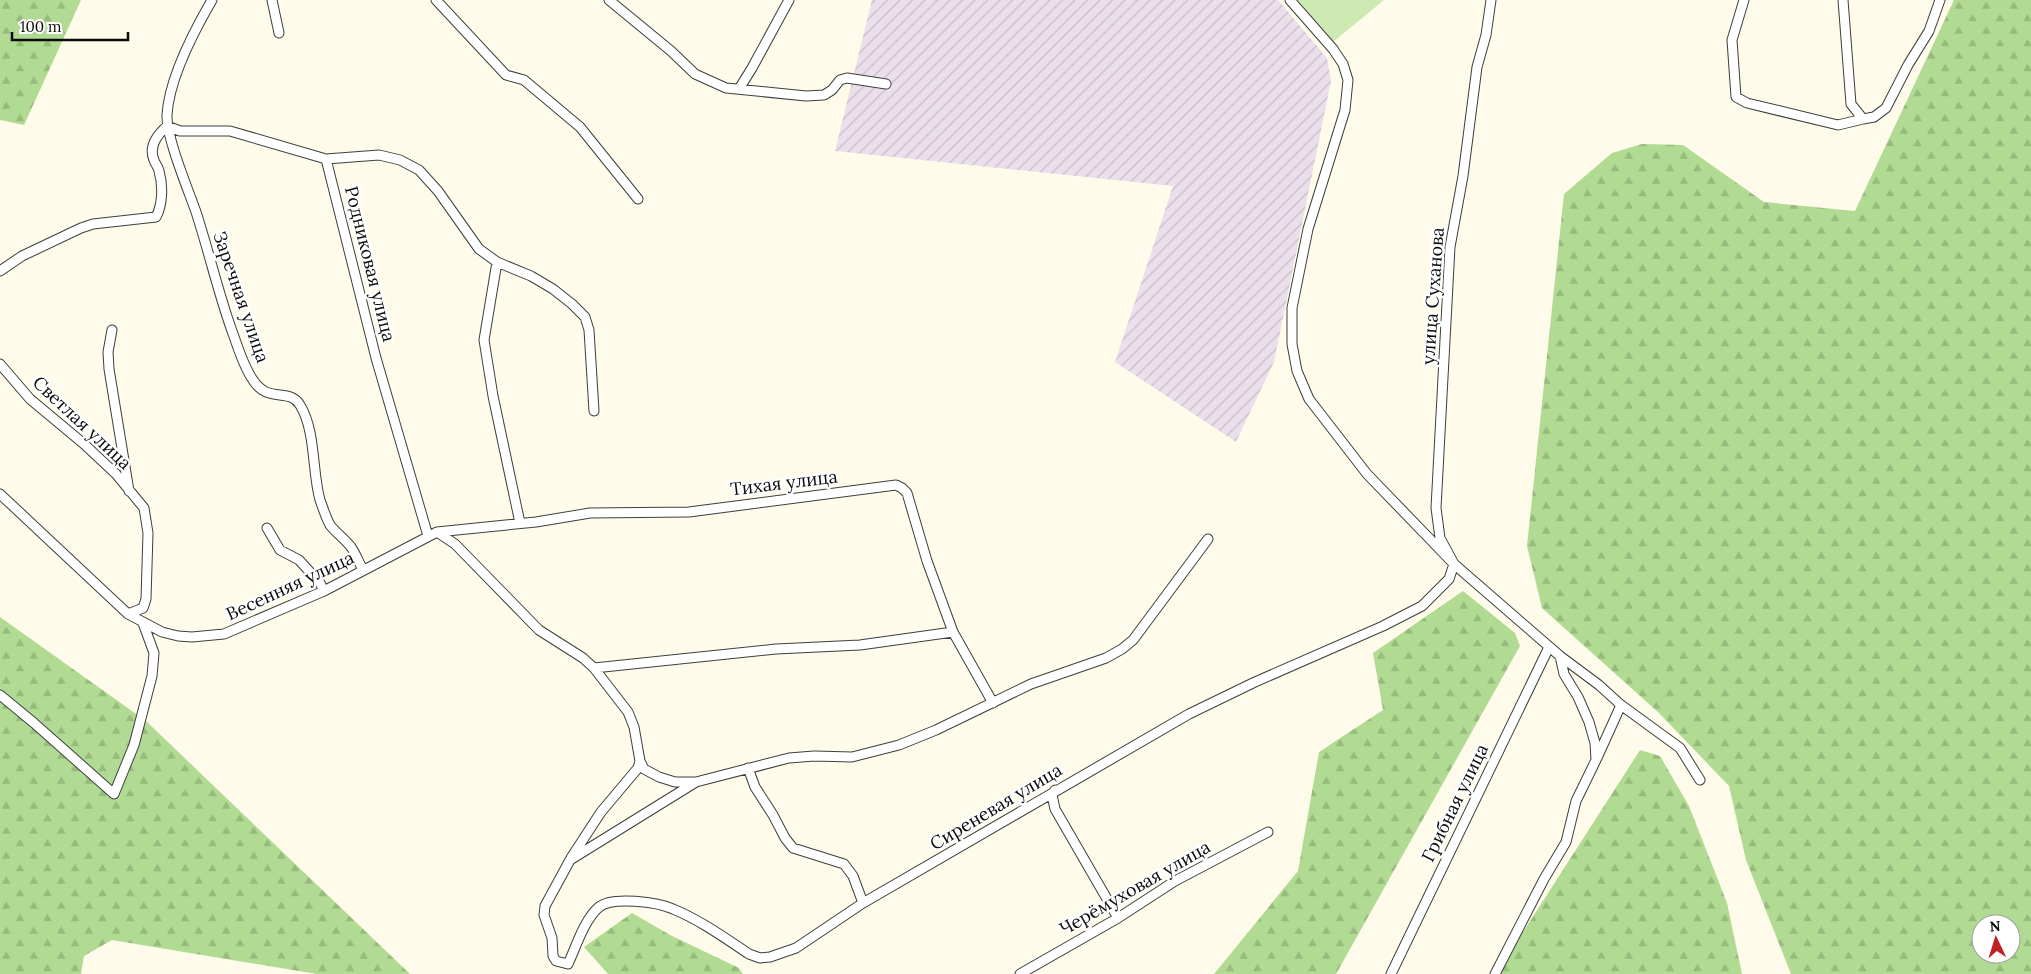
<svg xmlns="http://www.w3.org/2000/svg" width="2031" height="974" viewBox="0 0 2031 974" font-family="Lora,serif">
	<defs>
		<pattern id="industrial-furrows" width="10" height="10" patternUnits="userSpaceOnUse" patternTransform="scale(1.25)"><rect width="10" height="10" fill="#eadfeb"/><path d="M-1 1l2-2M0 10L10 0M9 11l2-2" fill="none" stroke="#c7bec8"/></pattern>
		<pattern id="forest-firs" width="22" height="20" patternUnits="userSpaceOnUse" patternTransform="scale(1.25)"><rect width="22" height="20" fill="#b1db92"/><path d="M5 1l3.5 6h-7zM16 11l3.5 6h-7z" fill="#97bb7d"/></pattern>
	</defs>
	<rect width="100%" height="100%" fill="#fffbea"/>
	<path fill="url(#industrial-furrows)" d="M872 0H1278L1327 58 1331 81 1274 362 1236 442 1115 362 1173 186 835 151Z"/>
	<path fill="url(#forest-firs)" fill-rule="evenodd" d="M0 0H81L24 125 0 120Z
		M1954 0H2031V974H1791L1746 860 1729 786 1659 713 1542 608 1527 546 1564 194 1612 153 1642 144 1683 145 1764 202 1855 211ZM1981 924H2011V954H1981Z
		M1463 591 1515 633 1520 646 1336 974H1214L1298 871 1319 752 1383 710 1373 653Z
		M0 617 146 721 410 974H317L112 940 84 956 81 974H0Z
		M1640 750 1660 756 1689 806 1727 903 1742 974H1496Z
		M632 913 672 936 739 968 743 974H608L584 947Z"/>
	<path fill="#ceeab3" d="M1294 0H1384L1333 42Z"/>
	<g fill="none" stroke-linecap="round" stroke-linejoin="round">
		<defs>
			<path id="street" d="M212 0C194 31 169 80 167 115 166 137 188 189 196 212 209 252 218 292 232 331 238 347 243 366 253 380 268 404 289 387 300 405 316 431 312 472 320 500 323 508 326 518 330 525 336 533 345 539 351 547 356 554 359 563 363 570
				M272 0 279 33
				M436 0 506 75 524 80 580 127 638 199
				M609 0 671 51 695 74 726 88 806 96 824 95 832 90 840 80 847 78 886 84
				M1290 0 1333 49 1343 64 1348 80 1345 110 1308 229 1292 308V344L1297 371 1309 399 1367 474 1454 564 1560 656 1599 685 1621 705 1680 748 1700 780
				M1744 0 1732 40 1736 97 1747 103 1838 125 1863 119
				M1843 0 1851 104 1863 119 1874 117 1886 108 1908 65 1929 31 1940 0
				M739 89 752 68 789 0
				M167 126 180 131H230L326 159 376 358 428 536
				M326 159 379 155 400 160 419 170 438 191 479 249 497 262 531 276 553 289 572 304 585 317 589 330 594 411
				M497 262 484 340 493 396 520 523
				M0 271 22 256 81 228 93 224 156 217C163 204 163 185 159 171 158 166 155 164 154 160 148 146 158 134 167 126
				M112 330 108 352 109 369 129 491
				M0 364 30 399 84 444 116 474 144 508 148 533 146 599 143 608 128 614
				M0 494 128 614 162 632 178 636 192 637 224 634 324 591 437 532 536 522 590 513 689 512 896 485 902 488 907 493 927 561 953 632 993 703
				M267 528 280 550 299 560 320 583 324 591
				M437 532 455 544 539 630 583 658 594 668 628 712 634 727 640 761 644 769 659 777 675 782H696L789 758 814 756 852 757 899 745 936 730 1031 684 1106 658 1122 649 1133 640 1208 539
				M594 668 776 649 860 645 953 632
				M0 695 34 723 114 794 134 745 152 676 154 653 143 623
				M1597 758 1621 705
				M748 768 755 787 773 815 785 838 793 848 844 864 853 876 863 903
				M696 782 570 860 545 906 544 915 552 938 553 956 556 961 568 964C576 947 584 920 599 907 612 896 658 902 673 909 700 920 725 938 749 954L760 958 770 957 796 948 863 903 1189 714 1255 682 1383 626 1422 606 1449 579 1454 564 1440 538 1436 508 1450 247 1463 176 1477 67 1486 35 1491 0
				M1055 790 1052 795 1055 809 1118 918
				M571 858 601 812 638 768 640 761
				M1020 974 1118 918 1175 881 1268 832
				M1391 974 1549 647
				M1495 974 1544 879 1566 842 1576 801 1596 760 1595 743 1589 722 1578 697 1564 674 1560 656"/>
		</defs>
		<use href="#street" stroke="#3e3e3e" stroke-width="11"/>
		<use href="#street" stroke="#fff" stroke-width="9"/>
	</g>
	<g text-anchor="middle" stroke-width="5" stroke-linejoin="round" paint-order="stroke">
		<g font-size="18" fill="#0b0b0b" stroke="#fff">
			<text transform="translate(370 264) rotate(76)" y="6">Родниковая улица</text>
			<text transform="translate(1433 296) rotate(-86)" y="6">улица Суханова</text>
			<text transform="translate(241 297) rotate(71)" y="6">Заречная улица</text>
			<text transform="translate(82 423) rotate(43)" y="6">Светлая улица</text>
			<text transform="translate(784 483) rotate(-7)" y="6">Тихая улица</text>
			<text transform="translate(290 586) rotate(-25)" y="6">Весенняя улица</text>
			<text transform="translate(1455 803) rotate(-64)" y="6">Грибная улица</text>
			<text transform="translate(996 807) rotate(-31)" y="6">Сиреневая улица</text>
			<text transform="translate(1135 888) rotate(-30)" y="6">Черёмуховая улица</text>
		</g>
	</g>
	<g transform="translate(1996 939) rotate(356)"><circle r="24" fill="#ffffff" stroke="#9d9d9d"/>
	<path d="M0-4L9 19L0 12L-9 19Z" fill="#c01f23"/>
	<text y="-8" font-size="14" font-weight="bold" text-anchor="middle" fill="#0b0b0b">N</text>
	</g>
	<path d="M12 32v8h116v-8" fill="none" stroke="#0b0b0b" stroke-width="2.5"/>
	<text x="20" y="32" font-size="15" fill="#0b0b0b" stroke="#ffffff" stroke-width="4" paint-order="stroke">100 m</text>
</svg>
